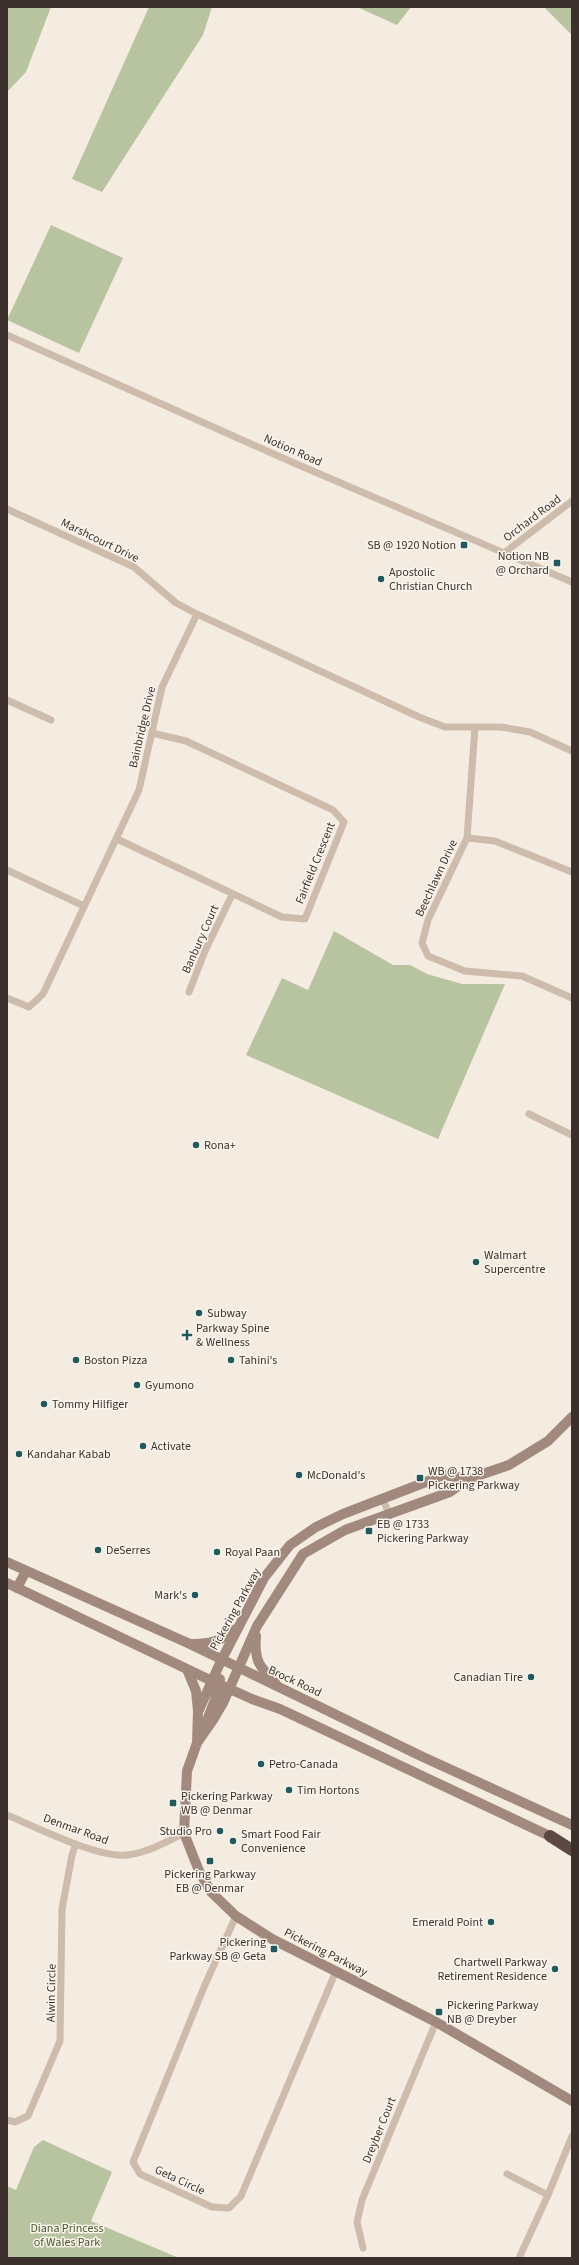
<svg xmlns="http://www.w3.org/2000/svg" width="579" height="2265" viewBox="0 0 579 2265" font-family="'Source Sans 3',sans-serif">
	<rect width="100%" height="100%" fill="#f4ebe1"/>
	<path fill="#b8c4a0" d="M7 7H51L26 72 7 92Z
		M149 7H212L203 35 102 192 72 179Z
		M357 7H411L397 25Z
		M544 7H572V35Z
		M51 225 123 258 79 353 7 320Z
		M334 931 393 965H410L427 974 462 984H505L438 1139 246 1055 282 978 308 990Z
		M43 2140 112 2172 91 2221 179 2258H7V2186L16 2190 34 2147Z"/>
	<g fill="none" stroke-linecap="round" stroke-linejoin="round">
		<path stroke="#cdbbac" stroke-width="7" d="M7 335 294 463 572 582
			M7 509 134 567 176 603 197 614
			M504 553 572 501
			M7 700 51 720
			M475 727 467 838 428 920 422 943 428 956 465 971 522 976 572 998
			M467 838 495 841 572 872
			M117 839 282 917 305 919 344 822 333 810 186 741 152 733
			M7 870 84 906
			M189 992 205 951 232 895
			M7 998 29 1007 43 994 139 790 162 687 197 614 419 717 445 727H501L530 732 572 751
			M529 1114 572 1135
			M383 1500 389 1513
			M7 1815C36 1827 97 1858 126 1855 147 1853 166 1842 184 1833
			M236 1916 204 1987 133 2162 140 2174 212 2207 229 2208 241 2196 336 1971
			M7 2120 15 2122 28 2116 60 2041 62 1909 72 1855 76 1844
			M507 2174 548 2195
			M363 2248 357 2222 362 2200 436 2022
			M519 2258 548 2195 572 2136"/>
		<path stroke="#a18a7d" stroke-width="10" d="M468 1479 444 1475 343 1514 316 1527 290 1545 264 1578 221 1661 198 1712 197 1743 187 1771 184 1833 199 1871 211 1892 236 1916 272 1939 436 2022 572 2101
			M7 1562 190 1644 423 1757 572 1825
			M7 1583 212 1681 252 1699 280 1709 556 1839
			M17 1588 26 1571
			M256 1636C254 1661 259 1666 276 1684
			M192 1644C211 1644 221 1641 236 1629
			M187 1669 196 1691 198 1711
			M204 1732C207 1714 219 1697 220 1679
			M197 1743 213 1720 223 1703 257 1626 303 1554 345 1530 450 1492 468 1479 509 1465 548 1441 572 1417"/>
		<path stroke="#5c4a42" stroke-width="12" d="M550 1836 572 1850"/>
	</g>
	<g fill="#1f5a5e" stroke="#fbf5ee" stroke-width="1.5">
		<rect x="460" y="541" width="8" height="8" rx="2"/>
		<rect x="553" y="559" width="8" height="8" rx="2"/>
		<circle cx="381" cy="579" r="4"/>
		<circle cx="196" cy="1145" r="4"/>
		<circle cx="476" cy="1262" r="4"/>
		<circle cx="199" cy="1313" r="4"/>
		<path d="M185 1329h4v4h4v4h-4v4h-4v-4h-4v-4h4z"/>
		<circle cx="76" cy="1360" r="4"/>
		<circle cx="231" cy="1360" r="4"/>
		<circle cx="137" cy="1385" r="4"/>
		<circle cx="44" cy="1404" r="4"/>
		<circle cx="143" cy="1446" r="4"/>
		<circle cx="19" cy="1454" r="4"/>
		<circle cx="299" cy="1475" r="4"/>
		<rect x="416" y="1474" width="8" height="8" rx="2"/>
		<rect x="365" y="1527" width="8" height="8" rx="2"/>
		<circle cx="98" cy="1550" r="4"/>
		<circle cx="217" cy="1552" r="4"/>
		<circle cx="195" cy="1595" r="4"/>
		<circle cx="531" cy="1677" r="4"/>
		<circle cx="261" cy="1764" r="4"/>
		<circle cx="289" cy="1790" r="4"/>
		<rect x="169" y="1799" width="8" height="8" rx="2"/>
		<circle cx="220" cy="1831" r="4"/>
		<circle cx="233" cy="1841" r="4"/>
		<rect x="206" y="1857" width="8" height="8" rx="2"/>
		<circle cx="491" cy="1922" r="4"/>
		<rect x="270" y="1945" width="8" height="8" rx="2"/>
		<circle cx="555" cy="1969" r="4"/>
		<rect x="435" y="2008" width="8" height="8" rx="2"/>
	</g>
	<g text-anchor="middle" stroke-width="3" stroke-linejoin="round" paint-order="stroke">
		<g font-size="12" fill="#3b302b" stroke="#fbf5ee">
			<text transform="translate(293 450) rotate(24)" y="4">Notion Road</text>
			<text transform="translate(532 518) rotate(-37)" y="4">Orchard Road</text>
			<text transform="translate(100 540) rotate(26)" y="4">Marshcourt Drive</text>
			<text transform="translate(142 727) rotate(-77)" y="4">Bainbridge Drive</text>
			<text transform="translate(315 863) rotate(-68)" y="4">Fairfield Crescent</text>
			<text transform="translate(436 878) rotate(-65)" y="4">Beechlawn Drive</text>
			<text transform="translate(200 939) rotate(-66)" y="4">Banbury Court</text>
			<text transform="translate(235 1609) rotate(-61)" y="4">Pickering Parkway</text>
			<text transform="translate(295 1681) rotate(25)" y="4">Brock Road</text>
			<text transform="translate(76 1829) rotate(20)" y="4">Denmar Road</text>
			<text transform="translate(326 1952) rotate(27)" y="4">Pickering Parkway</text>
			<text transform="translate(51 1993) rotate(-89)" y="4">Alwin Circle</text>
			<text transform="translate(379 2130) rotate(-68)" y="4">Dreyber Court</text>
			<text transform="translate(180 2180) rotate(25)" y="4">Geta Circle</text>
		</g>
		<g font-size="12" fill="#3b302b" stroke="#fbf5ee" text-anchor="start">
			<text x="456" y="549" text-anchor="end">SB @ 1920 Notion</text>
			<text x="549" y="560" text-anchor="end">Notion NB<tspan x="549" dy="14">@ Orchard</tspan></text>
			<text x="389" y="576">Apostolic<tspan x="389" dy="14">Christian Church</tspan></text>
			<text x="204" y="1149">Rona+</text>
			<text x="484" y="1259">Walmart<tspan x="484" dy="14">Supercentre</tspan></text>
			<text x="207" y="1317">Subway</text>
			<text x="196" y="1332">Parkway Spine<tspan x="196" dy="14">&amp; Wellness</tspan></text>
			<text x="84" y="1364">Boston Pizza</text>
			<text x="239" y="1364">Tahini's</text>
			<text x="145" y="1389">Gyumono</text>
			<text x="52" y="1408">Tommy Hilfiger</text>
			<text x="151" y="1450">Activate</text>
			<text x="27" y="1458">Kandahar Kabab</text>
			<text x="428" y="1475">WB @ 1738<tspan x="428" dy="14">Pickering Parkway</tspan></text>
			<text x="307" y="1479">McDonald's</text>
			<text x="377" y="1528">EB @ 1733<tspan x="377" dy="14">Pickering Parkway</tspan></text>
			<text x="106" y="1554">DeSerres</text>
			<text x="225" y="1556">Royal Paan</text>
			<text x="187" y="1599" text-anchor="end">Mark's</text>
			<text x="523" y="1681" text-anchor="end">Canadian Tire</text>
			<text x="269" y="1768">Petro-Canada</text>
			<text x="297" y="1794">Tim Hortons</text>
			<text x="181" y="1800">Pickering Parkway<tspan x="181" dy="14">WB @ Denmar</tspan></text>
			<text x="212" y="1835" text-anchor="end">Studio Pro</text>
			<text x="241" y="1838">Smart Food Fair<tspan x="241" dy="14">Convenience</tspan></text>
			<text x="210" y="1878" text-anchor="middle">Pickering Parkway<tspan x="210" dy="14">EB @ Denmar</tspan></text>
			<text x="483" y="1926" text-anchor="end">Emerald Point</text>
			<text x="266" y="1946" text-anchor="end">Pickering<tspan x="266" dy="14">Parkway SB @ Geta</tspan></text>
			<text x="547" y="1966" text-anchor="end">Chartwell Parkway<tspan x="547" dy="14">Retirement Residence</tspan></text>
			<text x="447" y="2009">Pickering Parkway<tspan x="447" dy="14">NB @ Dreyber</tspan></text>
		</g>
		<g font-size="12" fill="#4a5a2e" stroke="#fbf5ee">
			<text x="67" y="2232">Diana Princess<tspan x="67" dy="14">of Wales Park</tspan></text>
		</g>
	</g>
	<rect width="579" height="2265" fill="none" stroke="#3b302b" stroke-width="16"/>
</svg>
